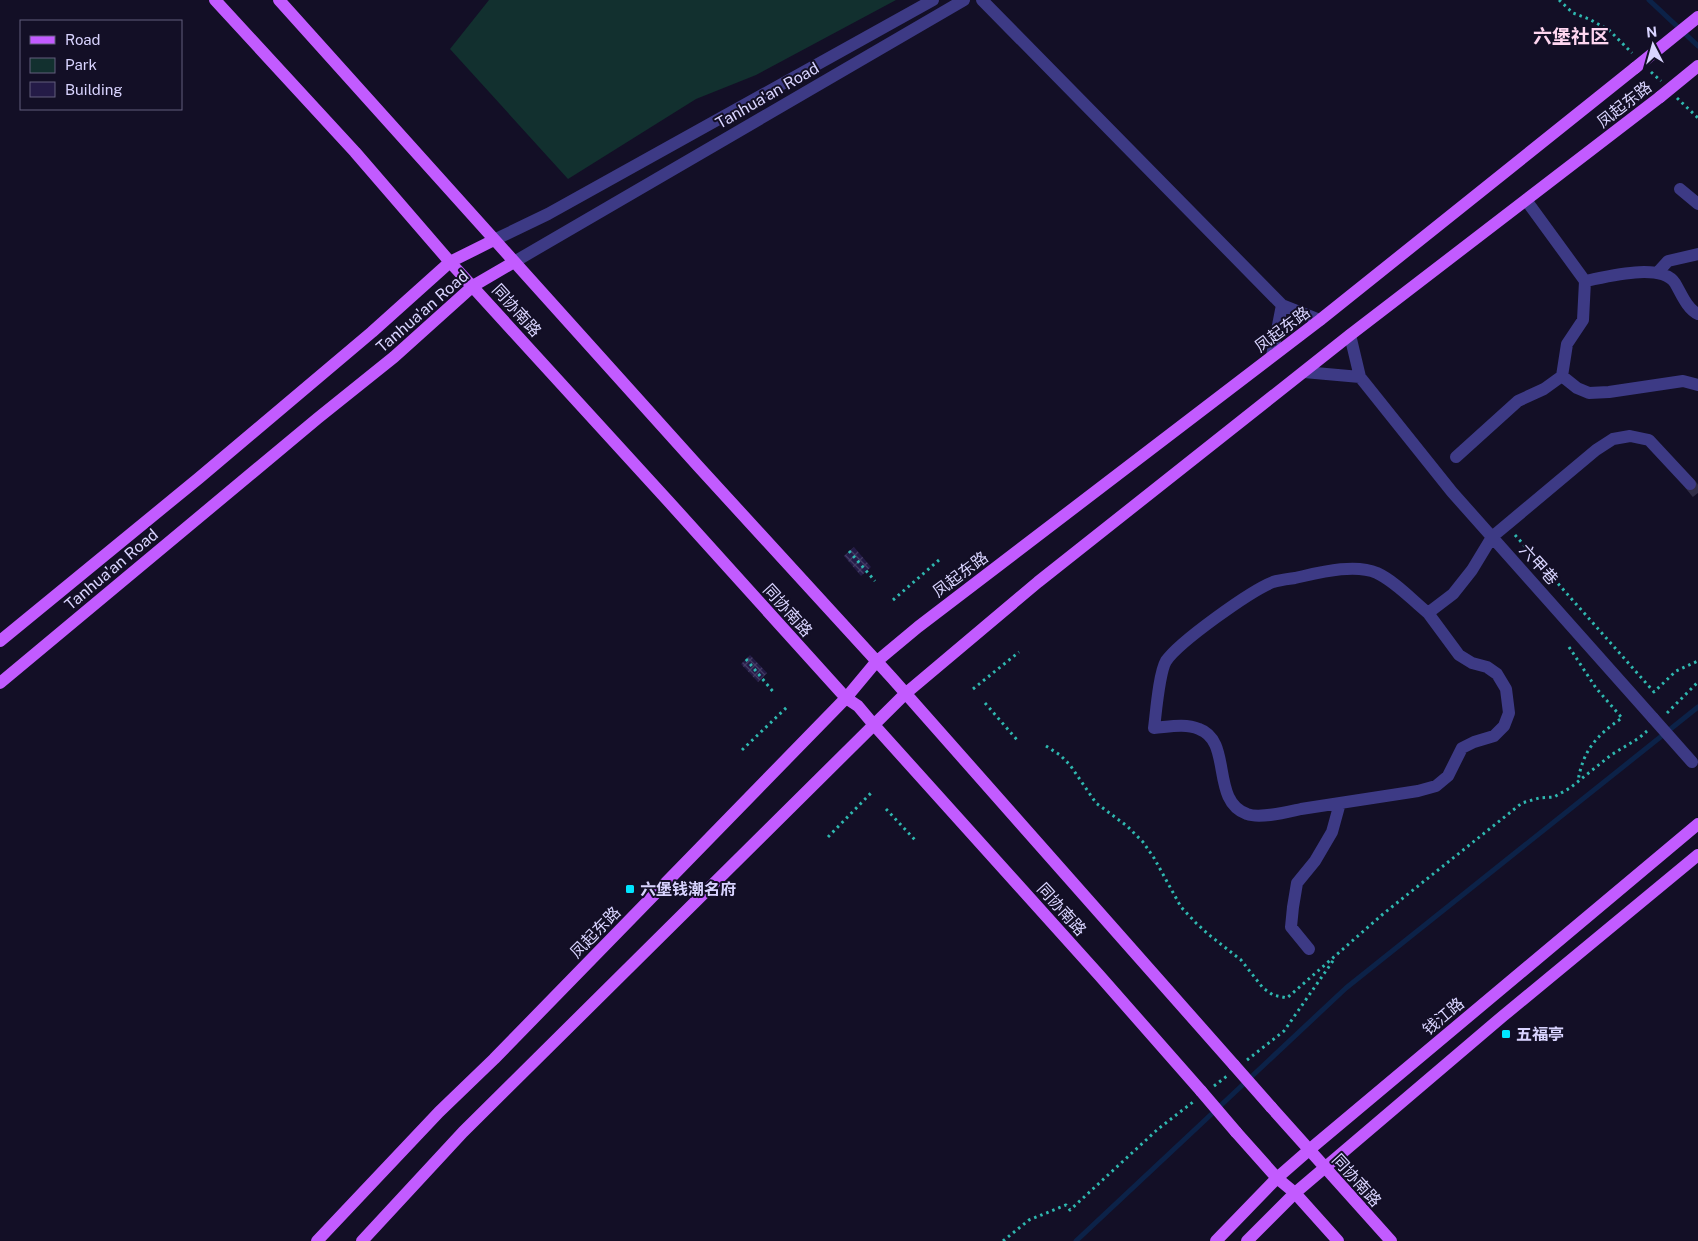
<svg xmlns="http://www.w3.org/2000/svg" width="1698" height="1241" viewBox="0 0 1698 1241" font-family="'Public Sans','Noto Sans SC',sans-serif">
	<defs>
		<pattern id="building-cross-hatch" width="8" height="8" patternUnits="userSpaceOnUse" patternTransform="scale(1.25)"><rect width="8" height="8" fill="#241b47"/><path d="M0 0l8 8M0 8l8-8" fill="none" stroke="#433b63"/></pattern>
	</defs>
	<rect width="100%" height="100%" fill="#130f26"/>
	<path fill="#12302f" d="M489 0H896L756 75 696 99 568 179 450 49Z"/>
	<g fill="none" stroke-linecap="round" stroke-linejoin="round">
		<path stroke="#0c2248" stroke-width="5" d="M1649 0 1698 46
			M1076 1241 1346 988 1698 707"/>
	</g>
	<path fill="url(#building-cross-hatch)" d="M854 547 871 567 861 576 844 556Z
		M750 655 767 673 758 682 741 664Z"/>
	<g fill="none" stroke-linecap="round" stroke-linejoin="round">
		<path stroke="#312d47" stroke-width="12" stroke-dasharray="12 6" stroke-linecap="butt" d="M1690 484 1698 494"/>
		<path stroke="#2fb8b0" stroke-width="3" stroke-dasharray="2.5 4" stroke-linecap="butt" d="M1559 0 1573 13 1589 19 1609 30 1632 53
			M1651 72 1661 81
			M1677 98 1698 118
			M1515 535 1654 692 1676 671 1698 661
			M849 551 875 581
			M893 600 939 560
			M1569 647 1596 688 1622 718C1597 735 1583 750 1578 781
			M746 659 775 694
			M973 689 1019 652
			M985 703 1018 741
			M1667 713 1698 682
			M1046 746 1060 755 1070 765 1096 803 1127 826 1143 842 1154 858 1181 907 1196 923 1208 934 1241 960 1263 988 1273 995 1287 998 1383 914 1522 803 1539 798 1554 797 1570 788 1611 755 1639 738 1647 731
			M742 750 787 707
			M886 809 917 842
			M828 837 871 793
			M1247 1060 1284 1031 1335 958
			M1214 1086 1227 1076
			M1003 1241 1029 1220 1066 1205 1070 1210 1158 1129 1193 1102"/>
		<path stroke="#3d3a85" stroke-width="12" d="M982 0 1282 305 1320 320
			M1680 189 1698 204
			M494 240 548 214 933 0
			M514 262 964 0
			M1658 272 1668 261 1698 254
			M1585 281C1606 277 1661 262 1675 283 1681 293 1687 309 1698 314
			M1350 335 1360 377 1452 492 1653 718
			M1272 356 1282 305
			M1304 372 1360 377
			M1562 376 1577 388 1589 393 1609 392 1683 381 1698 385
			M1456 457 1518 401 1544 389 1562 376 1567 344 1583 320 1585 281 1526 200
			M1428 613 1459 655 1472 663 1487 667 1497 674 1506 689 1509 713 1504 726 1494 736 1474 742 1462 748 1448 776 1436 786 1418 791C1379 797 1340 803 1301 809 1287 812 1260 819 1247 814 1210 801 1233 741 1199 729 1185 723 1168 727 1154 728 1156 713 1159 673 1166 661 1179 642 1250 591 1273 582 1279 580 1288 579 1295 578 1318 573 1354 563 1377 573 1396 582 1412 600 1428 613L1453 594 1472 570 1492 537 1596 450 1613 439 1630 436 1649 440 1690 484
			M1309 949 1291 927 1293 907 1297 883 1315 861 1332 832 1340 803"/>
		<path stroke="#c25bff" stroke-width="12" d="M215 0 355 152 450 262 670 503 846 698 858 706 874 725 1099 975 1201 1091
			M279 0 698 466 892 678 1234 1065
			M0 641 199 478 372 332 450 262 494 240
			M0 683 318 418 394 357 473 286 514 262
			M1271 1107 1391 1241
			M1236 1132 1277 1178 1295 1193 1338 1241
			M317 1241 439 1112 494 1059 846 698 876 662 918 627 1320 320 1635 68
			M362 1241 463 1132 905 694 1038 582 1350 335 1660 97
			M1216 1241 1277 1178 1309 1150 1698 824
			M1247 1241 1295 1193 1503 1016 1698 855"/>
		<path stroke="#3d3a85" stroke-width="12" d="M1653 718 1692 762"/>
		<path stroke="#c25bff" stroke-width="12" d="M1635 68 1698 17
			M1660 97 1698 66
			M1234 1065 1271 1107
			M1201 1091 1236 1132"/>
	</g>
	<g fill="#00e5ff" stroke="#130f26" stroke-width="2">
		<rect x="625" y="884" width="10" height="10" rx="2.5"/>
		<rect x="1501" y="1029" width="10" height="10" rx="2.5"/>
	</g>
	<g text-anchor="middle" stroke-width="4" stroke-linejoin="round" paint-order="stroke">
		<g font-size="16" fill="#d9d4ff" stroke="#130f26">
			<text transform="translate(767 95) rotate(-30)" y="6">Tanhua'an Road</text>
			<text transform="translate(1624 104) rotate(-38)" y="6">凤起东路</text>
			<text transform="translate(517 310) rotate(48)" y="6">同协南路</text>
			<text transform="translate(422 311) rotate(-41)" y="6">Tanhua'an Road</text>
			<text transform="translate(1282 329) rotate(-37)" y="6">凤起东路</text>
			<text transform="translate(1539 564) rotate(48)" y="6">六甲巷</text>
			<text transform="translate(111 569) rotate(-40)" y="6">Tanhua'an Road</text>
			<text transform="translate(960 574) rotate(-37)" y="6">凤起东路</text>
			<text transform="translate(788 610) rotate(48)" y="6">同协南路</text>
			<text transform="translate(1062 909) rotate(48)" y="6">同协南路</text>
			<text transform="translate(595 932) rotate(-46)" y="6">凤起东路</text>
			<text transform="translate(1443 1016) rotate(-40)" y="6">钱江路</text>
			<text transform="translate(1357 1180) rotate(48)" y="6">同协南路</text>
		</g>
		<g font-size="16" font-weight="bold" fill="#d9d4ff" stroke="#130f26" text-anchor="start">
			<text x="640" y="895">六堡钱潮名府</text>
			<text x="1516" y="1040">五福亭</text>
		</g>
		<g font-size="19" font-weight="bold" fill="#ffd6f0" stroke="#130f26">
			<text x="1571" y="43">六堡社区</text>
		</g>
	</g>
	<rect x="20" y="20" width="162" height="90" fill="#130f26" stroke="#625e7d"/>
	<rect x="30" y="36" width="25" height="8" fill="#c25bff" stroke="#625e7d"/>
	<text x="65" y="45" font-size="15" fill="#d9d4ff">Road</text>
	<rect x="30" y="58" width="25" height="15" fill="#12302f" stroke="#625e7d"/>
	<text x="65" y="70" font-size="15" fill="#d9d4ff">Park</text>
	<rect x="30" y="82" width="25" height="15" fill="#241b47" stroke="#625e7d"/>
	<text x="65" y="95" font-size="15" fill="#d9d4ff">Building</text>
	<g transform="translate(1653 45) rotate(354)" stroke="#130f26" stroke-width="4" paint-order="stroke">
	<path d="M0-4L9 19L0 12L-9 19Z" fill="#d9d4ff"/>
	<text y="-8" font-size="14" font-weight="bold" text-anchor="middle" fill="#d9d4ff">N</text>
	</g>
</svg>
